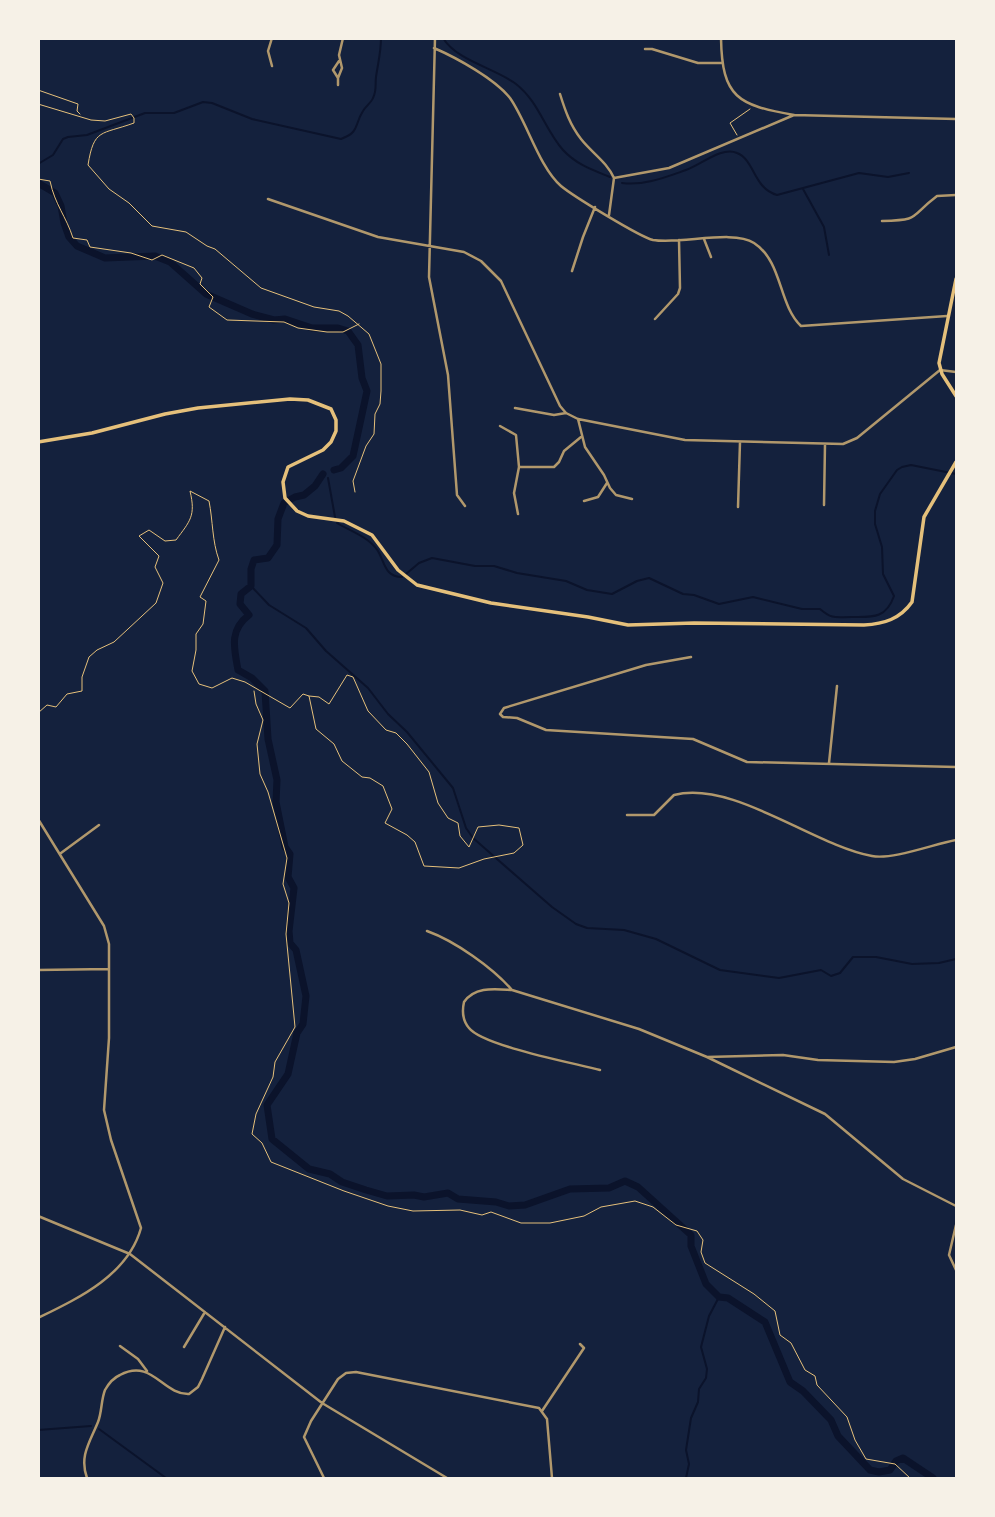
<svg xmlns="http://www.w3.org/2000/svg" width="995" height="1517" viewBox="0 0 995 1517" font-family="'Roboto Serif',serif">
	<rect width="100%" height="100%" fill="#14213d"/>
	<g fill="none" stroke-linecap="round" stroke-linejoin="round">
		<path stroke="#0b132b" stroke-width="2" d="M443 38C457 61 495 68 516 84 539 102 545 130 563 150 577 165 593 170 610 177
			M38 164 53 155 63 139 68 137 87 135 145 113H174L203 102 212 103 252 119 341 139C360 132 354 125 363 111 366 106 371 103 373 98 377 90 375 84 376 77 378 63 381 52 381 38
			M622 183C644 186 666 177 686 170 701 165 722 146 737 153 755 160 753 188 777 195L859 173 888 177 909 173
			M803 189 824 227 829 255
			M328 478 335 517
			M337 523C350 531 369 537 378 551 385 563 385 577 402 577
			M406 574 419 563 432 558 475 566H494L517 573 566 581 587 590 612 594 637 581 649 578 683 594 694 595 719 604 753 597 802 609H820C833 620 836 617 852 617 872 617 886 619 894 596L883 574 882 547 875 524V511L880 494 897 470 902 467 911 465 956 474
			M251 586 269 605 306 628 326 651 368 688 388 714 407 732 453 788 466 828 473 838 552 907 576 924 587 928 624 930 656 939 720 970 779 978 821 970 831 976 840 973 853 957H876L912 964 939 963 956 959
			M99 1429 166 1478
			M38 1430 91 1426
			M686 1478 689 1464 686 1450 691 1418 698 1402 699 1389 706 1378 707 1369 701 1347 709 1316 719 1297"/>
		<path stroke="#0b132b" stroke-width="7" d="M38 183 55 193 61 206 64 223 69 237 77 246 105 258 155 256 170 262 206 294 252 314 274 320 285 319 312 328H338L348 331 358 345 362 378 367 391 353 456 341 468 334 470
			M323 474 315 486 304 495 295 497 284 503 278 519 277 545 268 558 254 560 251 569V586L241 594 240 604 249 615C229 630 234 648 238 670L252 678 265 691 268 739 277 780 276 802 285 847 290 854 288 877 294 888 289 931 290 943 296 950 306 996 303 1024 297 1033 288 1074 267 1105 272 1139 309 1169 330 1174 342 1182 366 1190 387 1196 414 1195 424 1197 448 1193 458 1199 496 1202 509 1206 525 1205 570 1189 609 1188 625 1181 638 1187 691 1235V1246L706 1284 719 1297 728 1298 765 1322 790 1382 803 1391 831 1420 838 1436 870 1470 879 1472 890 1470 896 1461 903 1458 933 1478"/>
		<path stroke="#e5c07b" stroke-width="1" d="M38 90 78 104 77 111 80 114
			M38 104 91 120 105 121 131 114 134 118V123C101 135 94 128 88 165L109 189 129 203 152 226 186 232 207 246 215 249 261 288 314 307 339 311 348 316 369 334 381 364V391L380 404 375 414 374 434 366 446 353 481 355 492
			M737 135 730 123 750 109
			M38 179 50 181C55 205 66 216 73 238L87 240 90 247 131 253 152 260 162 255 194 268 202 278 200 284 213 297 209 307 227 320 284 322 298 328 327 332H343L359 324
			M254 691 256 704 263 720 257 744 260 774 268 792 287 858 283 884 289 903 286 934 295 1027 275 1062 273 1077 256 1114 252 1134 262 1143 271 1162 344 1191 388 1206 413 1211 460 1210 482 1215 491 1212 521 1223H550L584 1216 601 1207 635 1201 653 1207 676 1225 697 1231 703 1240 701 1252 705 1263 754 1294 775 1311 780 1335 791 1343 805 1370 815 1376 817 1385 847 1417 855 1440 866 1459 895 1464 910 1478
			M38 713 47 705 56 707 67 694 82 691V677L89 657 97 650 114 642 156 603 163 583 155 567 159 556 139 536 149 530 165 541 176 540C190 521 196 516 190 491L209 501C213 521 212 541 219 560L200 597 206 601 203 624 196 634V650L192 671 199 684 212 688 232 678 245 682 290 708 303 694 309 696 316 729 334 744 342 761 362 777 370 778 383 786 392 809 385 823 407 835 415 842 424 866 459 868 484 859 514 853 523 845 519 828 499 825 478 827 469 847 460 836 458 823 448 818 438 803 429 772 407 744 396 733 386 730 368 711 353 677 347 675 329 704 319 697 309 696"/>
		<path stroke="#b1986c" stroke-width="2.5" d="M435 38 429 277 448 375 457 495 465 506
			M721 38C722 98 738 105 794 115
			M434 48C457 58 495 79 510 98 527 122 539 167 561 186 573 196 640 237 653 240 680 245 733 229 754 243 783 262 778 304 801 326L947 316
			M645 49H652L698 63H721
			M272 66 268 51 272 38
			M338 78 333 70 339 61
			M338 85V78L342 68 339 55 343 38
			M560 94C565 110 570 125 581 139 592 153 607 162 614 178
			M268 199 378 237 464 252 481 261 501 281 560 406 566 413 578 419 685 440 843 444 857 438 940 370 956 372
			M609 215 614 178 669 168 794 115 956 119
			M882 221C922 220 909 217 937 196L956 195
			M704 239 711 257
			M572 271 583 237 595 207
			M655 319 678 294 680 288 679 240
			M515 408 554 415 566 413
			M578 419 585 447 604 475 610 488 616 495 632 499
			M500 426 516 435 519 467 514 493 518 514
			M519 467H554L559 462 564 451 581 437
			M584 501 598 497 607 483
			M824 505 825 444
			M738 507 740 442
			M691 657 646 665 504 708 500 714 503 717 517 718 546 730 693 739 747 762 956 767
			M829 763 837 686
			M627 815H654L674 795C733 780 813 845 872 856 893 860 934 844 956 840
			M38 819 104 926 109 944V1038L104 1110 111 1140 141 1228C128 1275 79 1298 38 1318
			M61 853 99 825
			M427 931C455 941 493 968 512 990
			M38 970 109 969
			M707 1057 783 1055 818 1060 894 1062 915 1059 956 1047
			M600 1070C574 1063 483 1046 469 1028 463 1021 462 1011 464 1002 475 986 495 989 512 990L639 1029 707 1057 825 1114 903 1179 956 1206
			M38 1216 130 1254 322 1403 447 1478
			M956 1225 949 1255 956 1270
			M120 1346 138 1359 147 1371
			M184 1347 205 1312
			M542 1411 584 1348 580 1344
			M87 1478C79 1456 90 1442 98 1422 102 1412 101 1400 105 1390 109 1383 113 1378 120 1375 152 1358 163 1395 189 1394L198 1387 202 1379 225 1327
			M324 1478 304 1437 311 1421 338 1379 346 1373 356 1372 539 1408 547 1419 552 1478"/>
		<path stroke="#e5c07b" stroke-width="3.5" d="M956 279 939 363 942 374 956 396
			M38 442 92 433 165 414 198 408 290 399 308 400 331 409 336 420V431L331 442 323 450 288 467 283 482 285 498 297 511 308 516 344 521 372 535 398 570 417 585 491 603 588 617 628 625 694 623 864 625C884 624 900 619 912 602L924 517 956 462"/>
	</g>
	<rect width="995" height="1517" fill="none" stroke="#f6f1e7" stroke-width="80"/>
</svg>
